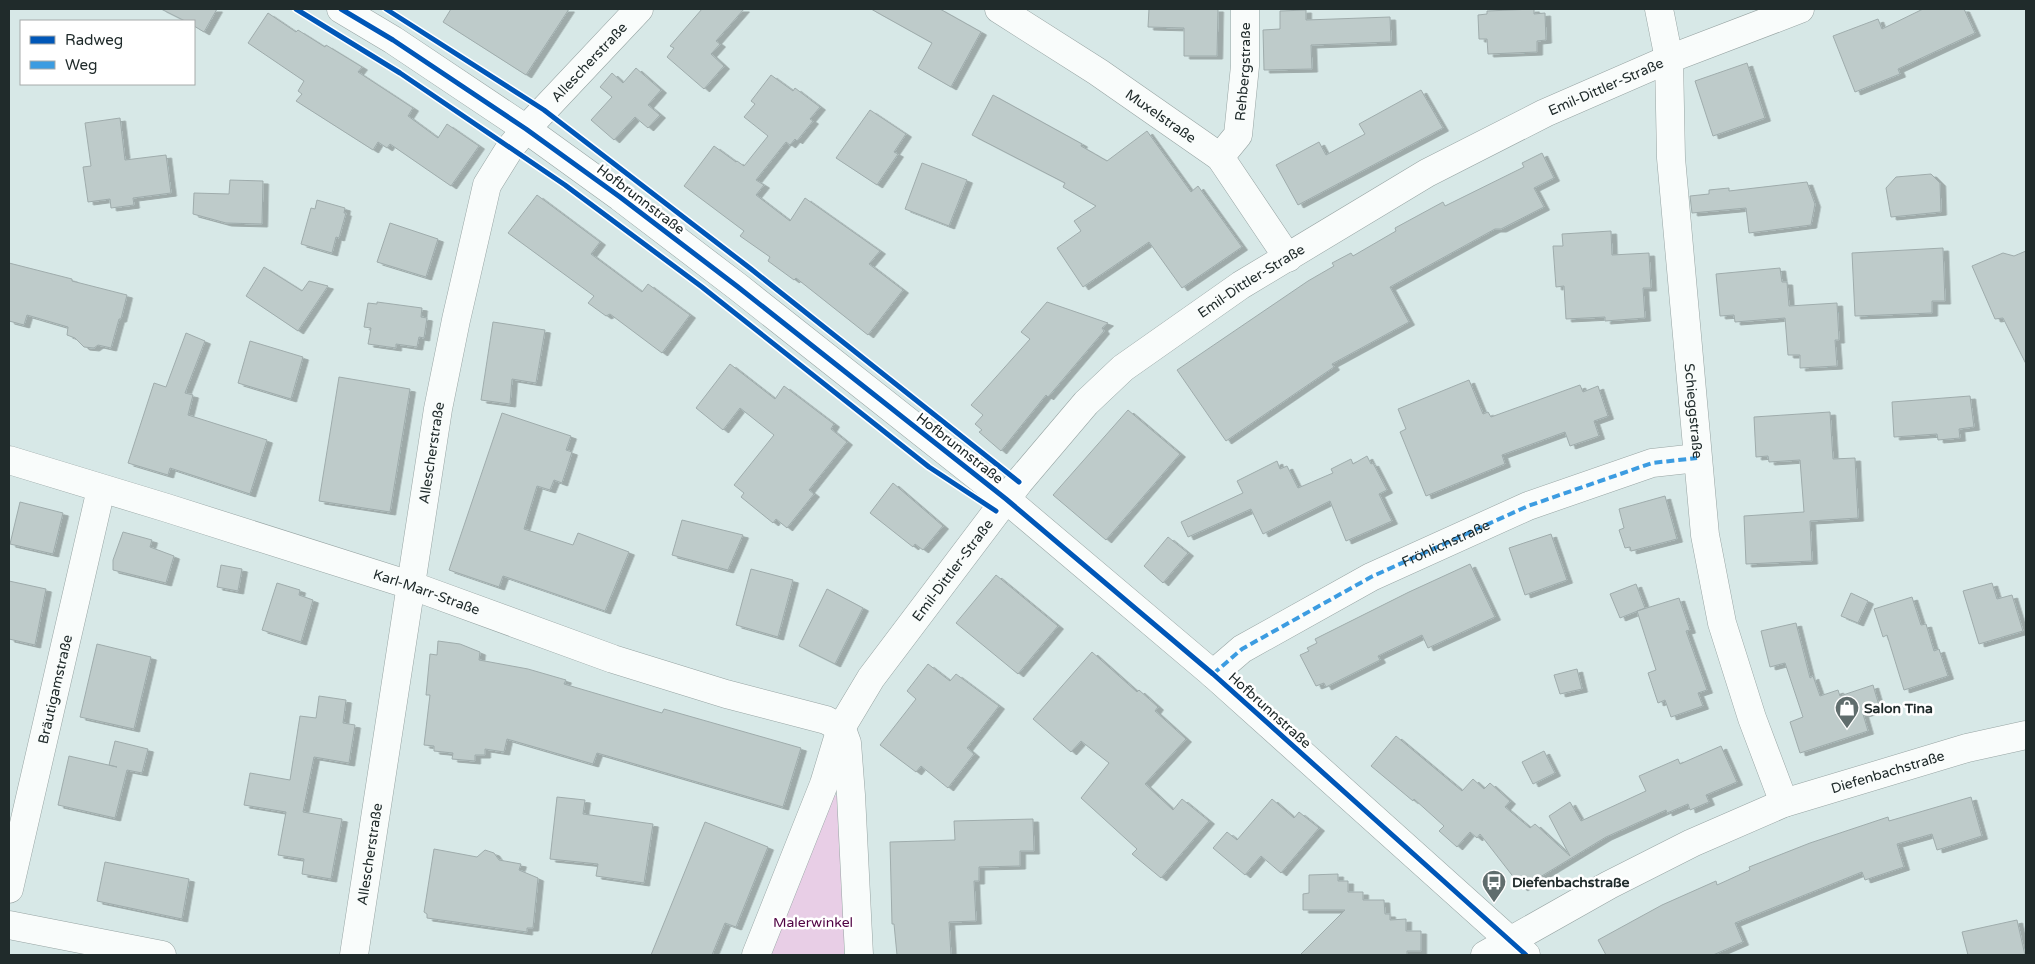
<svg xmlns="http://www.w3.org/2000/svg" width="2035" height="964" viewBox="0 0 2035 964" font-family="'Varela Round',sans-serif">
	<defs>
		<filter id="shadow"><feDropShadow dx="5.5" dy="3" stdDeviation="0" flood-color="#0004"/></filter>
	</defs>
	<rect width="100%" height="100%" fill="#d7e8e7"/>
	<path fill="#e8cee6" d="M828 793 844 798V955H766Z"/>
	<path fill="#becbca" stroke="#9facac" filter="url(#shadow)" d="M161 9H217L204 32 194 26V21H185Z
		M451 9H569L526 75 443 22Z
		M702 9H744L716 41 720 44 711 54 724 66 704 89 667 57 674 48 670 46Z
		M871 9H940L981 32 951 87 918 68 932 43Z
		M1149 9H1218L1217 56H1184V28L1148 27Z
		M1534 9V14L1545 13 1546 40 1537 41V52L1488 54 1487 39H1479L1478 15 1487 14V11Z
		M1923 9H1964L1975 33 1898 69 1900 74 1855 92 1833 36 1878 19 1882 29Z
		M1306 10V20L1390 17 1391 42 1311 45 1312 69 1264 70 1263 30 1280 29V11Z
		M268 13 296 32 298 30 325 47 326 45 362 67 358 72 413 108 408 116 438 138 447 124 479 146 451 186 390 144 387 148 378 142 373 150 296 101 302 94 298 91 304 81 248 43Z
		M1747 63 1765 118 1713 136 1695 81Z
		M636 68 661 90 648 105 660 115 648 128 635 117 614 140 591 120 612 97 600 87 612 73 623 83Z
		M771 75 793 91 795 88 820 107 810 119 813 121 797 141 795 139 790 145 786 142 756 180 764 185 756 195 790 221 805 198 880 251 869 264 903 290 868 335 796 278 794 280 768 261 770 257 740 236 744 231 684 186 714 146 736 162 737 161 744 166 768 136 744 117 755 104 751 101Z
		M1421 90 1443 128 1298 205 1276 165 1319 142 1326 155 1365 134 1359 124Z
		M993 95 1082 144 1081 146 1107 161 1147 131 1191 192 1198 186 1242 247 1182 288 1149 242 1083 287 1057 248 1081 231 1074 221 1096 206 1063 187 1065 183 972 135Z
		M870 110 906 134 894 152 898 154 877 185 836 158Z
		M120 118 125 160 166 155 171 193 133 198 134 205 111 208 110 199 88 202 83 167 91 166 85 123Z
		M1542 153 1554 178 1534 188 1544 207 1501 229H1495L1390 287 1409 322 1332 364 1334 367 1226 441 1177 370 1308 281 1334 266 1332 263 1351 253 1353 256 1396 231 1395 228 1443 202 1445 206 1524 167 1522 163Z
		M922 163 967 180 949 226 905 209Z
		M1931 174 1940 183 1941 212 1891 217 1886 188 1896 177Z
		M230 180 263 181 262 224 226 223 193 214 194 193 229 194Z
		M1807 182 1815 204 1811 225 1749 233 1746 208 1692 213 1690 196 1709 194V190L1729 188V191Z
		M537 195 600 242 591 254 642 292 648 284 690 315 662 353 610 314 606 316 588 303 594 296 508 233Z
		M317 200 345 208 344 213H346L339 238 336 237 332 253 301 244 311 208 315 209Z
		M390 223 438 239 426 277 377 262Z
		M1611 231 1612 255 1649 253 1651 288H1643L1645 318 1605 321V317L1566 319 1564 286 1556 287 1553 246H1563L1562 234Z
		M1943 248 1945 301H1932V313L1855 316 1852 253Z
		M2026 251V364L2003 318 1995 319 1972 266 2003 253 2014 256Z
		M9 263 72 279V281L127 295 121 319H119L111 348 98 345 94 348 84 347 75 338 67 335 68 327 27 315 24 325 9 321Z
		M264 267 302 291 309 281 328 286 298 331 246 296Z
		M1780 268 1782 282H1787L1789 306 1837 303 1839 340H1835L1837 366 1800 368V355H1788L1785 318 1735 322 1734 315 1720 316 1716 274Z
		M377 302 422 308 421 317 427 318 424 338 419 337 417 347 396 344V348L368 344 371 328 364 327 368 303 377 304Z
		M1047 302 1108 323 1102 328 1104 331 1048 397 1046 395 1001 451 979 432 982 430 975 424 983 415 971 405 1030 339 1021 332Z
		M493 322 545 330 536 383 512 379 510 404 481 400Z
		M186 333 205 341 185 393 193 395 188 415 267 440 250 494 170 468 168 475 128 463 154 383 166 387Z
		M250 341 303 357 291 399 238 383Z
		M730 364 775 399 784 386 834 424 831 429 847 442 809 490 814 494 787 528 776 519 773 523 741 497 744 493 734 485 774 435 740 408 723 430 696 408Z
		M339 377 410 389 390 512 319 501Z
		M1469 380 1483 414 1488 412 1491 417 1580 385 1583 392 1598 386 1608 416 1594 421 1599 436 1570 446 1565 432 1502 455 1505 464 1426 496 1400 432 1406 429 1398 409Z
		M1970 396 1974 427 1959 429 1960 438 1938 440 1937 434 1894 437 1892 402Z
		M1128 410 1180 454 1106 540 1053 495Z
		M1830 412 1833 459 1855 458 1858 518 1810 521 1812 561 1746 564 1744 516 1804 512 1800 460 1769 462 1768 456 1756 457 1754 417Z
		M502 413 571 436 566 450 572 452 562 483 554 480 550 490 537 486 524 529 573 545 578 533 629 552 605 611 503 576 499 587 449 570Z
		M1367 456 1371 464 1373 463 1387 490 1379 494 1392 521 1346 541 1330 501 1263 534 1251 509 1188 537 1181 522 1243 493 1237 481 1277 461 1280 469 1287 466 1298 488 1333 473 1331 469 1351 459 1353 464Z
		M893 483 943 526 923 550 915 544 913 547 870 513Z
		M1665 496 1677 539 1631 551 1630 547 1625 548 1619 530 1624 528 1619 509Z
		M20 502 63 513 53 554 10 544Z
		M682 520 743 535 728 570 672 555Z
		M123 532 152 540 150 547 174 556 166 583 113 570V560Z
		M1551 534 1567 580 1525 595 1509 548Z
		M1168 537 1188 553 1163 583 1144 566Z
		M1470 564 1495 617 1428 648 1422 635 1378 656 1380 660 1326 687 1324 683 1316 686 1300 655 1309 651 1307 648 1317 643 1315 639 1409 592Z
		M221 565 242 569 238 591 217 587Z
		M751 569 793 580 778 637 736 625Z
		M996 575 1058 626 1018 674 956 623Z
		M9 581 46 589 35 645 9 639Z
		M277 583 300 590 299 595 313 600 301 642 262 630Z
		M1992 583 1997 599 2012 595 2023 631 1979 644 1963 591Z
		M1636 584 1645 608 1620 618 1610 594Z
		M827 589 863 608 835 664 799 646Z
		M1851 593 1868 601 1858 623 1841 616Z
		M1912 597 1921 625 1926 624 1934 651 1939 649 1948 676 1904 690 1887 635 1883 637 1874 609Z
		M1679 598 1690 630 1686 631 1707 690 1698 693 1703 706 1671 717 1665 700 1658 703 1648 673 1656 670 1637 611Z
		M1796 623 1810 678 1813 676 1820 696 1838 690 1840 696 1873 685 1880 709 1863 714 1868 731 1800 753 1790 722 1803 717 1785 663 1770 667 1761 631Z
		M438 641 460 644 480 652 479 660 528 669 566 680 564 684 662 713 664 709 801 748 783 807 597 753 593 764 507 739 504 752 485 749V755H475V761L452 759 453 753 434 751V746L424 745 430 695H426L430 654 437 655Z
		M97 644 151 657 134 729 80 717Z
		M1092 652 1137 692 1139 690 1158 707 1155 711 1186 739 1145 784 1173 810 1182 799 1209 821 1161 878 1132 854 1137 849 1081 798 1109 763 1081 741 1071 752 1033 719Z
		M928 664 950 681 956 674 999 706 967 748 974 754 948 788 921 766 916 772 880 745 916 699 907 691Z
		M1577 669 1582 689 1560 694 1554 675Z
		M319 696 346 700 343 723 355 725 349 763 314 757 303 812 342 819 331 879 302 874 304 859 278 855 286 812 244 805 250 773 290 780 300 716 316 718Z
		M1396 736 1462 791 1473 779 1484 789 1490 783 1510 801 1505 807 1530 828 1535 824 1570 856 1549 816 1570 802 1581 821 1646 791 1639 776 1678 759 1680 764 1721 746 1737 782 1706 795 1709 802 1690 810 1688 804 1667 813 1666 810 1606 837 1522 888 1480 834 1477 838 1470 832 1457 847 1439 831 1444 826 1414 799 1413 801 1371 766Z
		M115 741 148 749 142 773 127 770 115 818 58 805 69 756 117 767 109 765Z
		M1544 751 1555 773 1533 784 1522 762Z
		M557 797 585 800 583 814 653 824 644 883 596 876 598 864 550 859Z
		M1971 797 1982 836 1937 850 1932 834 1897 844 1904 867 1865 880 1862 872 1735 923 1743 942 1713 955H1606L1598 940 1662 905 1716 881 1717 885 1750 870 1749 867 1810 843 1888 817 1889 821Z
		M1272 799 1294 818 1299 812 1319 828 1281 873 1261 856 1245 875 1213 848 1227 832 1237 840Z
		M1033 819 1034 851H1020V866L979 867V881H974L976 921 949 922 951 955H897L894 924H892L890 842 955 840 954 821Z
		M705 822 768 847 736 927 725 923 712 955H651Z
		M434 849 477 857 485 850 494 853 499 860 521 864 519 870 538 878 533 928H527V932L427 918V914L424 912Z
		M105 862 189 879 182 919 97 901Z
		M1338 874V881H1348V892H1363V900H1384L1385 914H1390V920L1406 919V931H1421V951H1407V955H1300L1345 910H1303V894L1309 893V875Z
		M2017 920 2025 955H1968L1962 932Z"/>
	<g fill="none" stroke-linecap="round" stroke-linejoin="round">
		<defs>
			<g id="minor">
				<path d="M341 9 393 40 526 129 620 197 738 287 1006 499 1213 674 1526 955"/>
				<path id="s1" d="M999 9 1098 72 1220 157 1288 258"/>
				<path id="s2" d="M1659 9 1669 59 1671 158 1705 535 1722 623 1752 718 1784 803"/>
				<path id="s3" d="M1220 157 1238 135 1245 66V9"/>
				<path id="s4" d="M9 460 167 508 410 585 613 659 726 694 826 720 841 728"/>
				<path id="s5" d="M1213 674 1242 649 1371 577 1528 506 1652 463 1697 458"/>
				<path d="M843 732 847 743 851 795 859 955"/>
				<path id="s6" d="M9 889 101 489"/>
				<path d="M9 925 162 955"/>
				<path id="s7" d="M354 955 438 409 456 320 487 185 510 148 526 129 639 9"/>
				<path id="s8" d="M756 955 824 784 841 728 871 678 1019 482 1086 403 1123 368 1241 285 1427 173 1545 113 1669 59 1800 9"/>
				<path id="s9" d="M1485 955 1609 885 1692 843 1784 803 1967 748 2026 735"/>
			</g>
		</defs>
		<use href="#minor" stroke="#97a4a3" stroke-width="29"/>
		<use href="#minor" stroke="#f9fcfb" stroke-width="28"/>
		<path stroke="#3c9ce1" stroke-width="4" stroke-dasharray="8 4" stroke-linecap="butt" d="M1213 674 1242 649 1371 577 1528 506 1652 463 1697 458"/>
		<defs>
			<path id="cycleway" d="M296 9 400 73 565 185 702 287 929 467 996 511
				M341 9 393 40 526 129 620 197 738 287 1006 499 1213 674 1526 955
				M386 9 544 110 751 269 1019 482"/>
		</defs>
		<use href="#cycleway" stroke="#fff" stroke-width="8"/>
		<use href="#cycleway" stroke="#0057b8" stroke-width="5"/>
	</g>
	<defs>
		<symbol id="shop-pin" viewBox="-11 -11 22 30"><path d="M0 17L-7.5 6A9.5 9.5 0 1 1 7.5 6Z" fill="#606d6d" stroke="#fff"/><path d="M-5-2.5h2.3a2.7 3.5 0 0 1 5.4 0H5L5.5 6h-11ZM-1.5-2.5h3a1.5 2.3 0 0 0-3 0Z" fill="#fff"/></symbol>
		<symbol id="bus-pin" viewBox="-11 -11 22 30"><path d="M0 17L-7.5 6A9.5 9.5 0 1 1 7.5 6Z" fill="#606d6d" stroke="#fff"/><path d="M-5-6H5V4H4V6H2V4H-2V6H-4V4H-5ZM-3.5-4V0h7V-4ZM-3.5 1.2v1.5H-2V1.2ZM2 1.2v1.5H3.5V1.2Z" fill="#fff"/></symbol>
	</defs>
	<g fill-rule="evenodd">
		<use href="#shop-pin" x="1833" y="694" width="28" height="38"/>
		<use href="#bus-pin" x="1480" y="868" width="28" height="38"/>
	</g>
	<g text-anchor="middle" stroke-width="5" stroke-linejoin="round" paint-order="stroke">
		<g font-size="14" fill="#202b2b" stroke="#fff">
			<text dy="5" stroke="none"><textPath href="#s7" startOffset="942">Allescherstraße</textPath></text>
			<text dy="5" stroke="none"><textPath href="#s3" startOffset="92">Rehbergstraße</textPath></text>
			<text dy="5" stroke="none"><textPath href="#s8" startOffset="1261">Emil-Dittler-Straße</textPath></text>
			<text dy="5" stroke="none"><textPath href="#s1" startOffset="194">Muxelstraße</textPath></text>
			<text transform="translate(641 199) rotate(37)" y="5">Hofbrunnstraße</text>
			<text dy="5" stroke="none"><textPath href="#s8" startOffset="856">Emil-Dittler-Straße</textPath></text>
			<text dy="5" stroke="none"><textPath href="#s2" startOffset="404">Schieggstraße</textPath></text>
			<text transform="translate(960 448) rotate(38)" y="5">Hofbrunnstraße</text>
			<text dy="5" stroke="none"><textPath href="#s7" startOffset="508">Allescherstraße</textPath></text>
			<text dy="5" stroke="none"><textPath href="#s5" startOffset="268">Fröhlichstraße</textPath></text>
			<text dy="5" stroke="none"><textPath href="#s8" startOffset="436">Emil-Dittler-Straße</textPath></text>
			<text dy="5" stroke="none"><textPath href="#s4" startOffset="438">Karl-Marr-Straße</textPath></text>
			<text dy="5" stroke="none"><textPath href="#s6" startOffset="205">Bräutigamstraße</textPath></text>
			<text transform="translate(1270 710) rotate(42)" y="5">Hofbrunnstraße</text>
			<text dy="5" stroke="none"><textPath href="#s9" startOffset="444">Diefenbachstraße</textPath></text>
			<text dy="5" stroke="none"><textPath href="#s7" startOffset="102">Allescherstraße</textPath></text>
		</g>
		<g font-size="14" font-weight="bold" fill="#202b2b" stroke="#fff" text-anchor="start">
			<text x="1864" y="713">Salon Tina</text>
			<text x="1512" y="887">Diefenbachstraße</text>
		</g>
		<g font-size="14" fill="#500343" stroke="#fff">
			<text x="813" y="927">Malerwinkel</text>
		</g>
	</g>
	<rect width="2035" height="964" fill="none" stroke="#202b2b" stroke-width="20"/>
	<rect x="20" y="20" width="175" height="65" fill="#ffffff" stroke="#a6aaaa"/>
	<rect x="30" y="36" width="25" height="8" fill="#0057b8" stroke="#a6aaaa"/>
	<text x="65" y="45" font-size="15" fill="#202b2b">Radweg</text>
	<rect x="30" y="61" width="25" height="8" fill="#3c9ce1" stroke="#a6aaaa"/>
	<text x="65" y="70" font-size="15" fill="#202b2b">Weg</text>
</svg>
